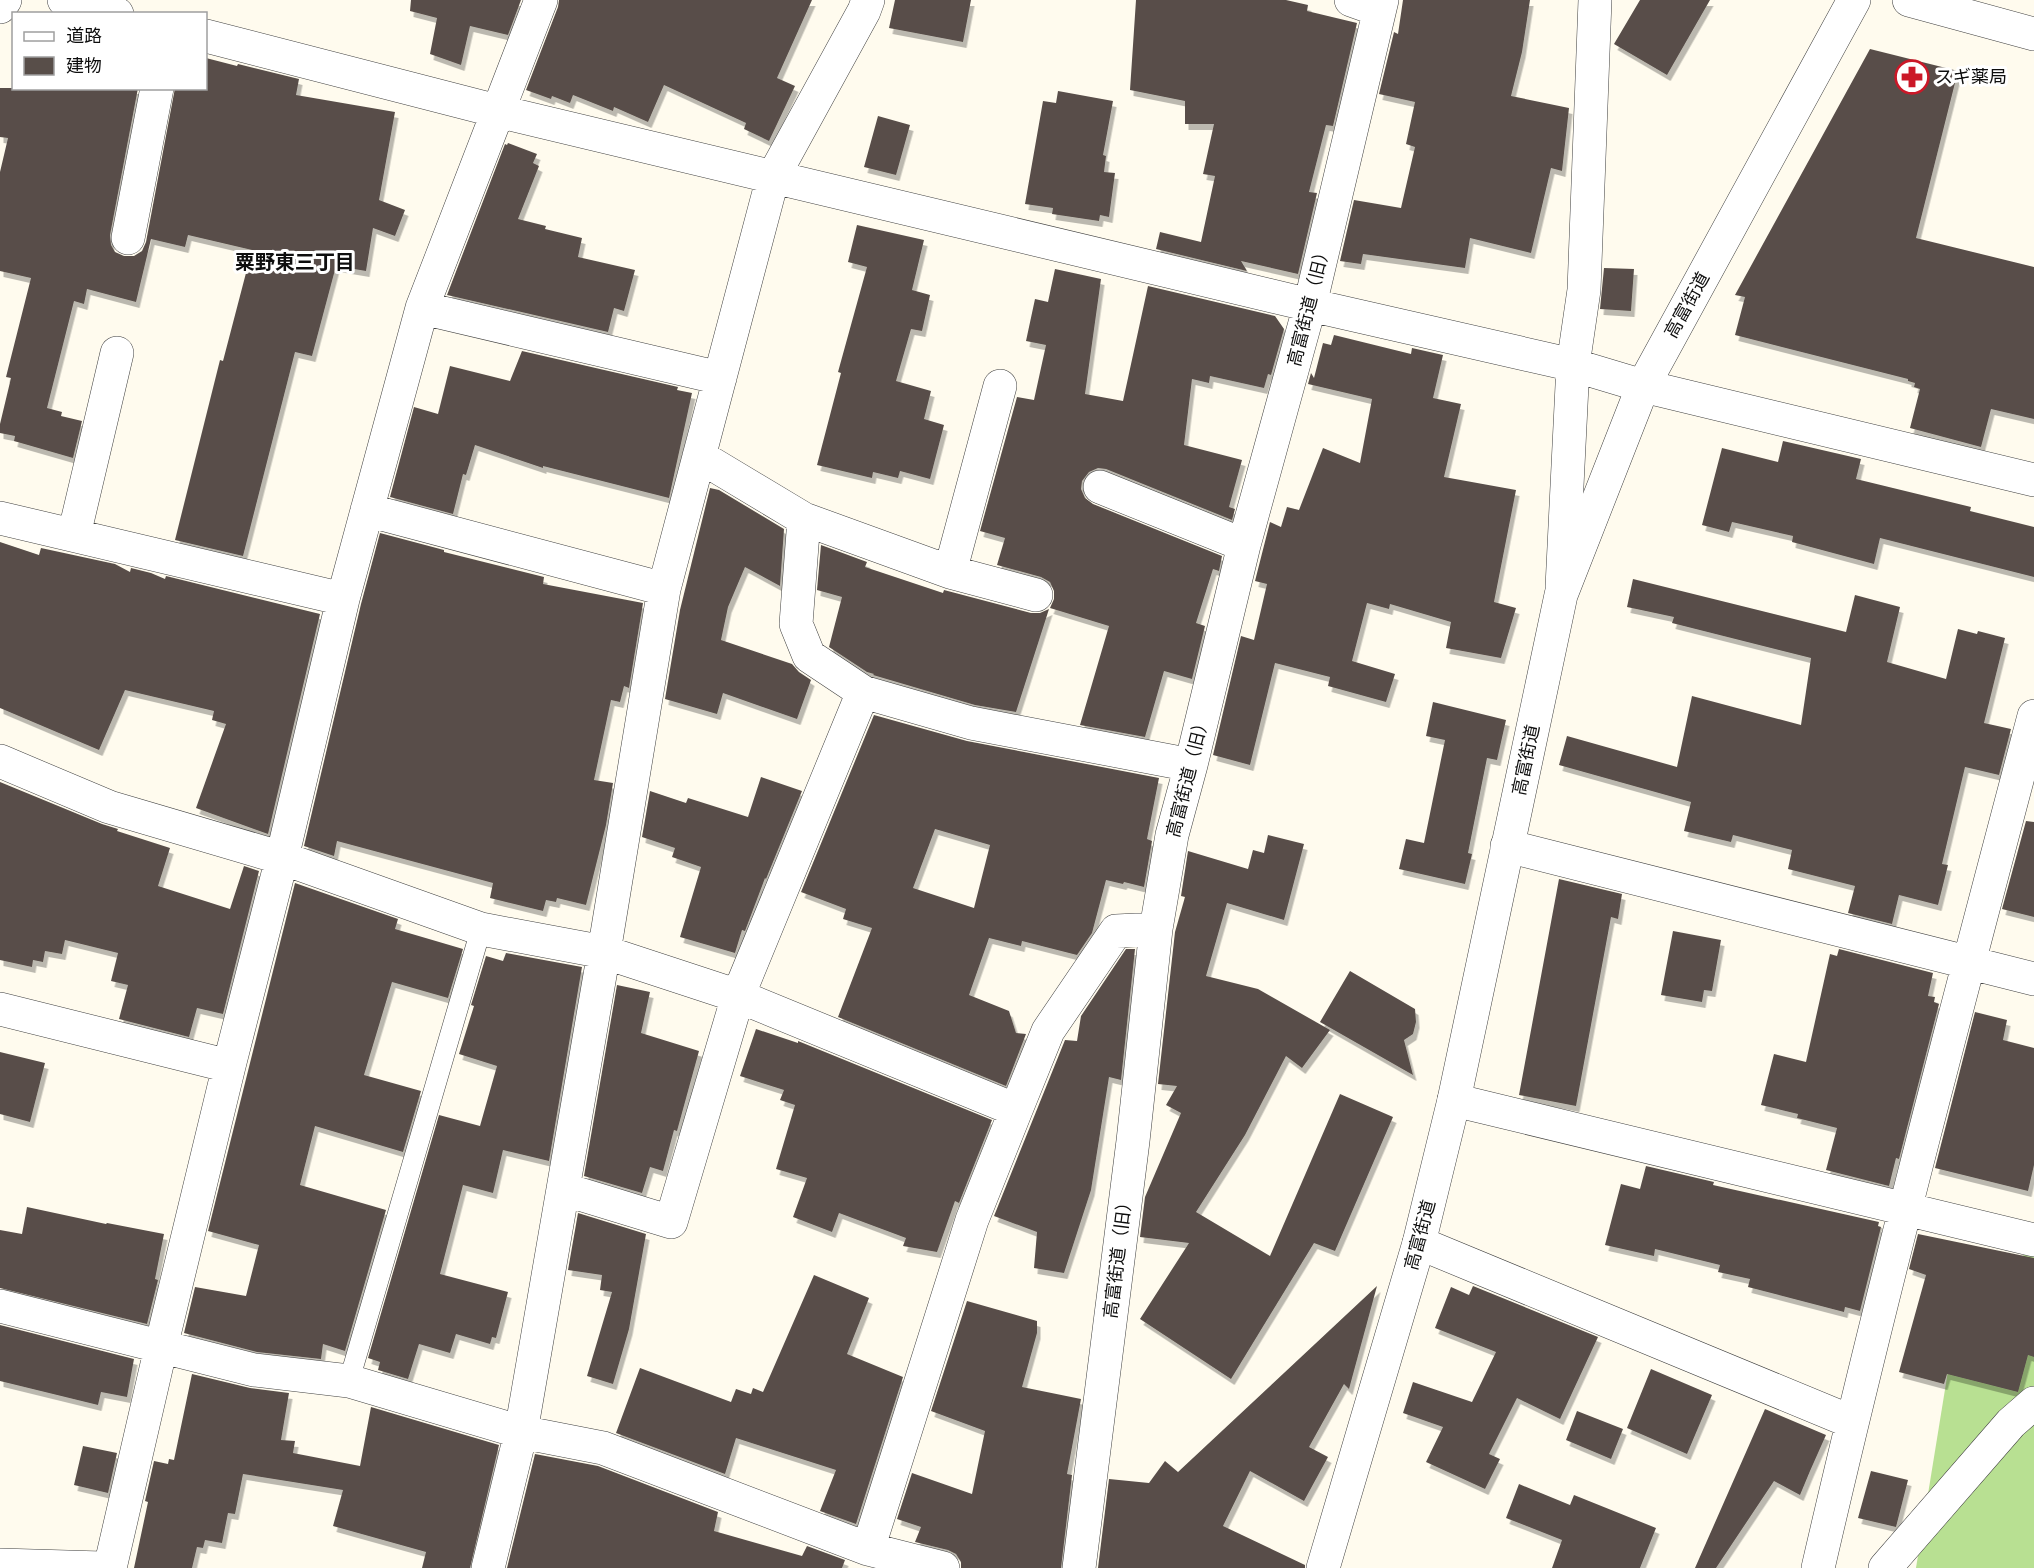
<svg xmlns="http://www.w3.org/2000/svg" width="2034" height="1568" viewBox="0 0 2034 1568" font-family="'PT Serif','Noto Sans JP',serif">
	<defs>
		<filter id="shadow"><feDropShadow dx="3.5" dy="6" stdDeviation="0" flood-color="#0004"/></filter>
	</defs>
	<rect width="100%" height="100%" fill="#fffbee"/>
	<path fill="#b8e092" d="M2034 1239V1568H1916L1948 1371Z"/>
	<path fill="#584e49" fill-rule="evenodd" filter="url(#shadow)" d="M411 0H521L508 35 470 26 461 65 430 54 437 18 410 11Z
		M559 0H812L777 78 795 86 769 141 744 129 746 123 664 85 648 122 614 107 613 111 573 95 570 103 552 96 551 99 526 90 558 7Z
		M895 0H971L963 42 889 28Z
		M1136 0H1286L1308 5 1307 11 1357 23 1333 126 1326 125 1309 192 1317 193 1298 274 1241 261 1247 271 1156 249 1160 232 1201 242 1215 176 1203 174 1214 124H1185V101L1130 90Z
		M1403 0H1530L1522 52 1511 96 1569 108 1562 171 1551 168 1531 253 1470 238 1465 268 1363 254 1361 264 1340 261 1354 200 1401 208 1415 147 1406 144 1415 102 1379 94 1394 32 1398 34Z
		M1640 0H1710L1667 75 1614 44Z
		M1870 49 1958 71 1916 238 2034 267V419L1991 409 1981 447 1910 428 1920 389 1914 387 1915 383 1908 381V379L1735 335 1745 297 1735 295Z
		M206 58 237 66 238 64 299 79 296 95 395 112 379 200 405 210 395 236 373 228 366 271 336 266 312 356 295 352 243 556 175 540 220 360 223 361 252 250 188 235 185 247 151 239 136 302 87 289 84 304 74 301 47 408 62 412 61 416 82 421 73 458 14 441 15 436 0 433V424L11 378 6 377 31 278 0 271V172L8 138 0 137V88H138L110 235 111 245 115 252 124 256H134L142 251 146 242 175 88H206Z
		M1058 91 1113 101 1103 155 1106 156 1104 172 1115 173 1109 217 1100 215 1099 221 1052 214 1053 208 1025 204 1043 101 1056 103Z
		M878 116 910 125 896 175 864 167Z
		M508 143 537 154 533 163 539 166 518 219 546 226 545 229 582 238 578 257 635 270 624 311 614 308 608 332 447 295 505 144 507 145Z
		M857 225 924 240 912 290 930 295 922 331 911 329 896 381 931 391 924 419 944 425 930 479 900 471 898 478 873 472 872 478 817 465 841 373 838 372 867 267 848 262Z
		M1604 268 1634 269 1631 311 1600 309Z
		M1055 269 1101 279 1085 394 1123 401 1148 286 1275 316 1284 329 1271 375 1268 374 1264 388 1210 376 1209 383 1192 379 1184 445 1242 460 1229 507 1235 509 1232 520 1106 469 1098 468 1089 472 1082 481 1081 489 1085 498 1093 504 1222 556 1219 571 1213 569 1196 623 1205 626 1192 679 1164 671 1145 737 1080 725 1109 626 1050 608 1054 599V591L1050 582 1041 577 997 565 1005 538 980 531 1017 397 1034 400 1046 345 1026 341 1035 299 1048 302Z
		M1334 335 1411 354 1412 348 1443 355 1433 398 1461 404 1444 477 1516 490 1494 602 1516 608 1501 658 1446 648 1451 622 1390 604 1389 609 1367 603 1352 661 1395 674 1386 702 1328 686 1330 677 1275 663 1250 765 1213 755 1241 636 1254 640 1267 584 1255 581 1270 522 1281 527 1287 507 1299 510 1323 448 1360 463 1372 399 1308 384 1311 373 1314 378 1323 343 1331 345Z
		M522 351 678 387 677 390 692 393 669 498 543 466V468L475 445 466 475 463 474 453 514 390 497 414 407 438 414 450 366 510 381Z
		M1783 441 1861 459 1856 479 1971 507 1970 511 2034 527V577L1880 538 1874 564 1792 542 1793 536 1732 522 1729 532 1702 525 1722 448 1778 462Z
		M710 488 719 490 784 529 780 586 745 567 728 607 721 640 792 664 799 672 811 680 797 719 723 693 717 714 665 699 680 610Z
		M380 533 444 550V552L544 577 543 584 643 603 629 688 624 686 620 702 611 700 594 780 613 783 606 825 586 905 557 898 556 902 546 900 543 911 490 898 493 883 337 841 334 856 304 846 361 604Z
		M0 542 39 555 41 548 115 564 130 572 131 568 151 573 165 579 166 576 320 614 268 834 196 808 226 724 212 720 214 711 125 690 99 750 0 708Z
		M821 545 867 562 865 567 943 593 944 590 1031 613H1040L1049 609 1016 712 975 705 873 675 874 674 867 672 829 647 842 597 817 590Z
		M1633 579 1846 632 1855 595 1900 607 1887 662 1946 679 1958 629 1977 634 1978 631 2005 638 1984 723 2011 729 1999 775 1965 767 1942 864 1948 865 1938 905 1899 895 1892 924 1848 913 1855 886 1788 869 1792 850 1733 835 1731 842 1684 831 1691 802 1559 765 1567 736 1677 767 1692 696 1801 725 1811 658 1672 623 1674 617 1627 607Z
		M1433 702 1506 720 1497 760 1487 758 1468 853 1472 854 1465 884 1399 869 1406 839 1424 843 1445 740 1426 736Z
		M874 715 967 741 1159 778 1147 839 1152 841 1144 887 1124 882 1123 884 1106 880 1092 933 1077 955 1022 941 1021 946 989 938 969 995 1009 1011 1016 1033 1026 1034 1006 1086 838 1017 872 928 843 919 846 909 801 892ZM935 829 990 845 974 908 913 888Z
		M761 777 802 791 766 879 765 878 745 931 742 930 735 953 680 937 701 867 672 857 675 848 642 837 650 791 686 803 688 798 748 817Z
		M0 782 102 824 118 829 117 831 170 848 158 886 230 909 244 866 259 871 223 1014 197 1008 189 1037 119 1019 128 985 111 981 118 953 65 940 62 954 45 951 43 962 33 960 32 967 0 960Z
		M2026 821 2034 822V917L2002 909Z
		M1268 835 1304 844 1284 920 1227 903 1206 976 1258 989 1330 1030 1302 1068 1286 1056 1245 1135 1196 1212 1270 1256 1340 1094 1393 1117 1335 1251 1314 1243 1231 1379 1140 1319 1189 1243 1140 1237 1145 1197 1181 1113 1166 1105 1177 1086 1158 1084 1175 932 1185 897 1181 896 1188 851 1248 869 1253 850 1264 853Z
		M1559 879 1622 894 1618 919 1611 917 1576 1106 1519 1095Z
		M295 883 398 919 395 929 463 949 448 998 392 982 364 1075 421 1091 403 1152 315 1126 300 1185 386 1210 345 1351 323 1344 321 1359 257 1352 184 1333 195 1287 246 1296 259 1245 208 1231Z
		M1673 931 1721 940 1712 991 1704 990 1702 1002 1661 995Z
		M1126 949H1135L1121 1080 1109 1077 1091 1190 1064 1273 1034 1268 1037 1232 994 1216 1065 1040 1077 1041 1081 1016Z
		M1839 949 1933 973 1928 996 1935 997 1934 1002 1939 1004 1899 1159 1896 1158 1889 1186 1826 1170 1837 1128 1797 1118 1798 1114 1761 1105 1774 1054 1806 1062 1830 954 1837 956Z
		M506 953 582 967 549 1161 503 1150 493 1193 463 1185 440 1274 508 1292 496 1338 492 1337 490 1344 456 1334 450 1353 419 1344 408 1379 378 1370 380 1362 368 1358 439 1115 480 1126 497 1066 459 1054 474 1006 471 1005 486 956 503 961Z
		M1350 971 1415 1009 1416 1022 1413 1034 1404 1040 1413 1075 1320 1022Z
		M617 985 650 992 641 1033 699 1051 677 1131 674 1130 663 1171 650 1167 642 1193 584 1176Z
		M1975 1012 2007 1020 2003 1040 2034 1048V1165L2028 1191 1935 1168Z
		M756 1029 798 1043V1041L992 1120 959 1203 955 1201 937 1252 903 1246 906 1238 839 1213 832 1232 793 1217 807 1178 776 1169 795 1105 780 1100 784 1090 740 1076Z
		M0 1052 45 1063 30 1122 0 1114Z
		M1646 1166 1714 1182 1713 1185 1879 1222 1878 1226 1881 1227 1860 1311 1845 1307 1844 1312 1748 1287 1750 1279 1718 1272 1720 1265 1655 1249 1654 1256 1605 1245 1621 1184 1640 1189Z
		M27 1207 106 1224 107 1223 164 1234 155 1279 158 1280 147 1324 0 1288V1230L22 1234Z
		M578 1213 646 1234 629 1329 613 1384 587 1376 612 1292 600 1290 602 1275 568 1270Z
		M1918 1234 2034 1258V1357L2028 1355 2018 1392 1947 1374 1944 1384 1899 1372 1926 1275 1909 1269Z
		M814 1275 869 1298 847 1354 903 1377 856 1524 820 1511 836 1470 736 1438 725 1474 616 1433 640 1368 731 1402 736 1389 751 1394 753 1388 763 1392Z
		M1377 1286 1349 1389 1344 1384 1309 1447 1328 1457 1304 1501 1250 1471 1223 1526 1305 1565V1568H1098L1109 1479 1149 1483 1165 1461 1178 1472Z
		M1473 1286 1598 1337 1560 1419 1517 1398 1489 1454 1500 1459 1485 1489 1426 1462 1443 1427 1403 1413 1413 1382 1472 1402 1496 1352 1435 1328 1451 1287 1469 1295Z
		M967 1301 1037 1321V1333L1022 1387 1081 1399 1067 1474 1072 1475 1061 1568H961V1562L956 1554 948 1550 915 1542 921 1527 897 1519 912 1473 972 1494 985 1431 931 1411Z
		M0 1325 134 1359 127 1397 101 1392 98 1405 0 1381Z
		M1651 1369 1712 1395 1687 1454 1627 1428Z
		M192 1374 250 1388 289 1393 281 1440 295 1441 293 1453 360 1466 371 1407 499 1445 470 1568H422L426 1552 333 1526 343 1490 243 1474 235 1514 228 1513 222 1543 205 1540 203 1548 197 1547 192 1568H134L148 1502 145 1501 154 1461 168 1464 169 1459 174 1460Z
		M1765 1409 1826 1435 1810 1471 1800 1495 1774 1481 1716 1568H1695Z
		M1577 1411 1623 1429 1611 1459 1566 1440Z
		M83 1446 117 1453 108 1493 74 1485Z
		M535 1454 598 1466 718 1512 714 1531 802 1556 807 1546 845 1560 842 1568H507Z
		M1871 1471 1908 1480 1896 1527 1858 1518Z
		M1519 1484 1570 1505 1574 1495 1656 1528 1640 1568H1552L1562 1540 1506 1518Z"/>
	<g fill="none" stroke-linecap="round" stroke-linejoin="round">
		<defs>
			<path id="service" d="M349 1381 481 929"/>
			<path id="minor" d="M64 0 117 14
				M1351 0 1379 10
				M1909 0 2034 34
				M0 7 5 0
				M206 36 497 111 1310 305 1573 365 1643 386 2034 480
				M128 238 157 88
				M422 308 720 378
				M699 456 804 519 950 572 1000 386
				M1100 487 1244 545
				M367 510 664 589
				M0 518 343 599
				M804 519 796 624 809 656 863 692 971 723 1191 765
				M74 535 117 353
				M950 572 1036 595
				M1562 587 1573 365 1584 290 1595 0
				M0 761 109 807 282 858 481 929 604 952 738 996 1016 1110
				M1507 846 2034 979
				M0 1009 229 1066
				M1454 1100 2034 1240
				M563 1189 671 1222 738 996 863 692
				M1419 1243 1852 1422
				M0 1306 254 1370 349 1381 521 1432 603 1448 868 1549 943 1568
				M868 1549 972 1220 1016 1110 1048 1031 1116 931 1156 929
				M0 1565 102 1568
				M110 1568 161 1347 229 1066 282 858 343 599 422 308 541 0
				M488 1568 521 1432 604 952 664 589 773 177 864 11 868 0
				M1079 1568 1133 1141 1156 929 1172 835 1191 765 1244 545 1310 305 1382 0
				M1818 1568C1884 1282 1959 999 2034 716
				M1885 1568 2011 1423 2034 1403"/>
			<path id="tertiary" d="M1323 1568 1419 1243 1454 1100 1561 595 1643 386 1854 0"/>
		</defs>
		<use href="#service" stroke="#414141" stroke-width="21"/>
		<use href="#minor" stroke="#414141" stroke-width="34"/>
		<use href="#tertiary" stroke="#414141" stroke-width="34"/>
		<use href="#service" stroke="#fff" stroke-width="20"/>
		<use href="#minor" stroke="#fff" stroke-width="33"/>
		<use href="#tertiary" stroke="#fff" stroke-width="33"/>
	</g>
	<defs>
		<symbol id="pharmacy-ring" viewBox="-11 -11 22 22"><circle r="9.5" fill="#fff" stroke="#cb1828" stroke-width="1.5"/><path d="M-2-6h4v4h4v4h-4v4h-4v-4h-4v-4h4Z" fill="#cb1828"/></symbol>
	</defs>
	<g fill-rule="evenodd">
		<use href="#pharmacy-ring" x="1893" y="58" width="38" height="38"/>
	</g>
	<g text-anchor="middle" stroke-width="6" stroke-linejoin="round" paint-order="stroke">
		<g font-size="18" fill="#0e0e0e" stroke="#fff" text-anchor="start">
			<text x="1935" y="83">スギ薬局</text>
		</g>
		<g font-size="18" fill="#0e0e0e" stroke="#fff">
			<text transform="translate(1309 305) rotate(-76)" y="6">高富街道（旧）</text>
			<text transform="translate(1687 305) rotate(-61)" y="6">高富街道</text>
			<text transform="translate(1526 760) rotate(-78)" y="6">高富街道</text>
			<text transform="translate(1188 776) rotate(-76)" y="6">高富街道（旧）</text>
			<text transform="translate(1420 1235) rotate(-75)" y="6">高富街道</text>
			<text transform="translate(1118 1256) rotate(-83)" y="6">高富街道（旧）</text>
		</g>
		<g font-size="20" font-weight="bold" fill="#0e0e0e" stroke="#fff">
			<text x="295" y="269">粟野東三丁目</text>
		</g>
	</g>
	<rect x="12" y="12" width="195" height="78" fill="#ffffff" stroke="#9f9f9f" stroke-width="1.5"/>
	<rect x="24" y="32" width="30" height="9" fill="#ffffff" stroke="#9f9f9f" stroke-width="1.5"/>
	<text x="66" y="42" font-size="18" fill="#0e0e0e">道路</text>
	<rect x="24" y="57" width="30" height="18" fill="#584e49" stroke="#9f9f9f" stroke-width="1.5"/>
	<text x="66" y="72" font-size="18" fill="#0e0e0e">建物</text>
</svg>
